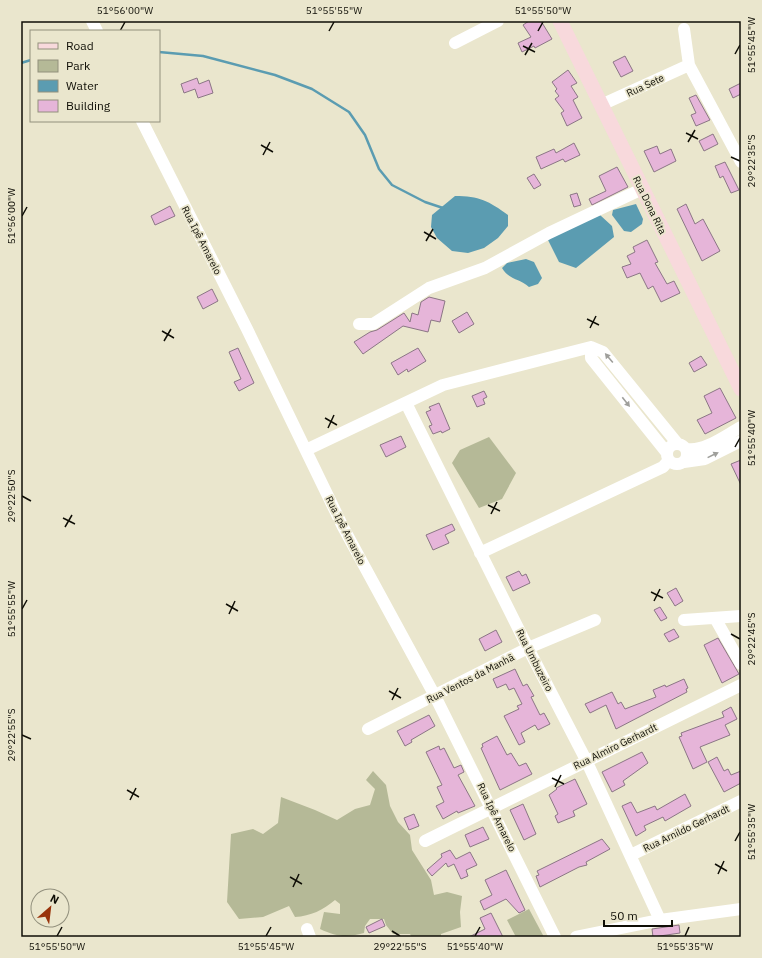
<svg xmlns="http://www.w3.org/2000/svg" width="762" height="958" viewBox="0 0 762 958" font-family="'IBM Plex Sans',sans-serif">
	<rect width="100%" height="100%" fill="#eae6cd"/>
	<path fill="#b5b997" d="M489 437 516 473 502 499 479 508 452 463 460 450Z
		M373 771 386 785 390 806 398 822 410 835 412 850 431 880 434 895 447 892 462 896 460 912 461 927 441 934V937H412L410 934H393L386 925 384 919H370L365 926 364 933C346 938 337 937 320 929L324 912 340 914V904L335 900C323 910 311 916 295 917L289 906 263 917 239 919 227 902 231 834 253 829 263 834 278 823 281 797 315 810 337 820 355 809 370 805 375 789 366 780Z
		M529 909 544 937H516L507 920Z"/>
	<path fill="#5b9cb1" d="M455 196C479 196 489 201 508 215V226L498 238 484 248 468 253 452 251 437 238 431 227 432 215Z
		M636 204 643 219 642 224 631 232 624 231 612 215 613 210Z
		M600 215 612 226 614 237 576 268 559 262 547 238Z
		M526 259 534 262 542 278 538 284 529 287C519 278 509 280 502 268L507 263Z"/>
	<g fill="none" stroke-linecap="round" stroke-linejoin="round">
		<path stroke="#5b9cb1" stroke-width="2.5" d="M159 52 203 56 275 75 312 89 349 112 365 135 379 169 392 185 425 202 443 208
			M21 63 31 60"/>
	</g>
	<path fill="#e6b5d9" stroke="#8b7685" d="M529 21H541L552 39 535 48 534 46 522 52 518 43 531 37 523 25Z
		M625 56 633 71 621 77 613 62Z
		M568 70 577 83 571 86 578 97 573 100 582 118 567 126 561 113 564 111 555 99 559 96 555 91 557 89 552 82Z
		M197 78 199 84 209 80 213 93 198 98 195 89 184 93 181 84Z
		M741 83V94L733 98 729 89Z
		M696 95 710 120 696 126 691 115 696 113 689 98Z
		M713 134 718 144 704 151 699 141Z
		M574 143 580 155 565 162 563 159 541 169 536 157 554 149 556 153Z
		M657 146 660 154 671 149 676 161 654 172 644 151Z
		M725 162 739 190 731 193 723 176 720 178 715 166Z
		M617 167 628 187 592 205 589 199 606 191 599 176Z
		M534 174 541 185 534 189 527 178Z
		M577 193 581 205 574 207 570 195Z
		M686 204 695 224 703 219 720 251 702 261 677 209Z
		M170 206 175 216 155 225 151 216Z
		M647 240 658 262 655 263 667 284 674 281 680 293 661 302 653 286 648 289 640 273 627 278 622 267 631 264 627 256 635 252 633 247Z
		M212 289 218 301 203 309 197 297Z
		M429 297 445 301 440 322 431 320 428 332 403 326 363 354 354 342 370 332 377 330 404 313 410 322 412 313 418 315 421 302Z
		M467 312 474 324 459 333 452 321Z
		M238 348 254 383 239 391 234 382 241 379 229 352Z
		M418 348 426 361 408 372 407 369 398 375 391 363Z
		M701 356 707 365 694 372 689 363Z
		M720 388 736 418 705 434 697 420 712 413 704 396Z
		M484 391 487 397 483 399 485 404 477 407 472 396Z
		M439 403 450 429 442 433 441 431 433 434 429 426 432 425 426 412 431 410 429 407Z
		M401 436 406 447 386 457 380 445Z
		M741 460V485L731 464Z
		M452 524 455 530 445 535 449 543 433 550 426 535Z
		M519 571 522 576 526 574 530 583 513 591 506 577Z
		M676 588 683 601 675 606 667 593Z
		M660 607 667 618 661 621 654 610Z
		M674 629 679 637 669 642 664 634Z
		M496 630 502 642 485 651 479 639Z
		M718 638 739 674 722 683 704 645Z
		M515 669 523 686 527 684 534 696 531 697 540 715 544 713 550 724 538 730 535 725 521 733 525 742 519 745 504 716 519 709 517 706 522 704 514 688 509 690 506 684 497 688 493 679Z
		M684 679 688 688 686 689 687 692 616 729 606 705 590 713 585 704 612 692 618 704 621 702 625 709 656 697 653 690 665 685 666 687Z
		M731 707 737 719 725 725 730 735 700 747 707 762 693 769 679 737 682 736 681 733 724 717 722 712Z
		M429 715 435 726 411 740 412 742 405 746 397 731Z
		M497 736 507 755 511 753 519 766 526 763 532 774 500 790 481 748 483 747 482 744Z
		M439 746 440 750 444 748 454 768 461 765 464 772 458 775 475 806 458 813 457 811 443 819 436 806 444 802 437 787 442 785 426 752Z
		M642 752 648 763 623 781 625 785 612 792 602 772Z
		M717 757 724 771 728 769 731 775 741 771V783L724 792 708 762Z
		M575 779 587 804 573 811 575 816 558 823 555 816 558 814 549 795 557 789 556 788Z
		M685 794 691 806 665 821 663 817 644 826 646 830 636 836 622 806 631 802 637 813 655 806 657 810Z
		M523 804 536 834 524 840 510 810Z
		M414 814 419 826 409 830 404 818Z
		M483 827 489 839 470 847 465 835Z
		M602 839 610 849 586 862 587 865 579 867 540 887 536 876 539 875 537 871Z
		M450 850 456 859 470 852 477 865 466 870 468 876 461 879 454 864 448 867 446 863 432 876 427 870 442 857 441 854Z
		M506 870 525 910 519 913 506 899 484 910 480 901 492 895 485 880Z
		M491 913 503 937H469L485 929 480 918Z
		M382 919 385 926 369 933 366 927Z
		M679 925 680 933 653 937 652 929Z"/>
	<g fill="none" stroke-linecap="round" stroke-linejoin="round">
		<path stroke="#fff" stroke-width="12" d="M92 21 97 31
			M684 29 689 65 741 162
			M455 43 498 21
			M601 105 689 65
			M142 121 247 329 343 527 435 696 555 937
			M359 324H373L429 288 485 268 549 233 642 189
			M591 347V358L667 453
			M406 403 528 648 586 760 660 920
			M667 454a10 10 0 1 1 20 0a10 10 0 1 1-20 0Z
			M687 449C704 452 726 435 741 427
			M306 450 443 385 591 347 603 352 677 443
			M684 462 705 459 741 441
			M480 553 663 467 669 460
			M715 618 741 664
			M684 620 741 616
			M368 729 528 648 595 620
			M425 841 741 685
			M631 855 741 801
			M307 929 310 937
			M576 937 660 920 741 909"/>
		<path stroke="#f8d9dc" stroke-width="15" d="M560 21 741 389"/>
	</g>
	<defs><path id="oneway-solid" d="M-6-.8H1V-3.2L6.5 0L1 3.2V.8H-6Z"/></defs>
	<g fill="#9f9f9b">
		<use href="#oneway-solid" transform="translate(609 358) rotate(-130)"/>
		<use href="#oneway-solid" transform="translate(626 402) rotate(52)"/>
		<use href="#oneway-solid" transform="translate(713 455) rotate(-26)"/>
	</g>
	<path fill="none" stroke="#0f0e06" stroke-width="1.5" d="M120 31 125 22M329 31 334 22M538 31 543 22M523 46 535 52M735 54 740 45M525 55 532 43M686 133 698 139M688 142 695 130M261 145 273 152M263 155 270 142M731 157 740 161M22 216 27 207M424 232 436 239M426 241 433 229M587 319 599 325M590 328 596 316M162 331 174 338M164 341 171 329M325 418 337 425M328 428 334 415M735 447 740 438M22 496 31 501M488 505 500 511M491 514 497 502M63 518 75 524M65 527 72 515M651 592 663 598M654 601 660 589M226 604 238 611M22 609 27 600M229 614 235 601M731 634 740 639M389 691 401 698M392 700 398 688M22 735 31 739M552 778 564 784M555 787 561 775M127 790 139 797M130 800 136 788M735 841 740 832M715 864 727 871M718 874 724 861M290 877 302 884M293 887 299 874M392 931 400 936M57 936 62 927M266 936 271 927M475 936 480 927M685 936 689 927"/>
	<g text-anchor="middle" stroke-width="3.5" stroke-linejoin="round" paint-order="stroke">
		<g font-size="10" fill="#0f0e06" stroke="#eae6cd">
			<text transform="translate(645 85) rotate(-25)" y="4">Rua Sete</text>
			<text transform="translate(650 205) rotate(64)" y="4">Rua Dona Rita</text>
			<text transform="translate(202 240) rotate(63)" y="4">Rua Ipê Amarelo</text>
			<text transform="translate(346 530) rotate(63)" y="4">Rua Ipê Amarelo</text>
			<text transform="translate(535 660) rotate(63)" y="4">Rua Umbuzeiro</text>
			<text transform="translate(470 678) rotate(-27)" y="4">Rua Ventos da Manhã</text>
			<text transform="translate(615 746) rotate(-26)" y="4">Rua Almiro Gerhardt</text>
			<text transform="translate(497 817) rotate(64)" y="4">Rua Ipê Amarelo</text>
			<text transform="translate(686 828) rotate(-26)" y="4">Rua Arnildo Gerhardt</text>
		</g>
	</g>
	<rect width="762" height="958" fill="none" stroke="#eae6cd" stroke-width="44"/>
	<rect x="30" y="30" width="130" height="92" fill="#eae6cd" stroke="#92907d"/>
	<rect x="38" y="43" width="20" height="6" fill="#f8d9dc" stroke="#92907d"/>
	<text x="66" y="50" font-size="12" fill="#0f0e06">Road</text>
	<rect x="38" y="60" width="20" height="12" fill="#b5b997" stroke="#92907d"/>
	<text x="66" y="70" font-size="12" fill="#0f0e06">Park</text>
	<rect x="38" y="80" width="20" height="12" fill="#5b9cb1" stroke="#92907d"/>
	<text x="66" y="90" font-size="12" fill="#0f0e06">Water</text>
	<rect x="38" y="100" width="20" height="12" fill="#e6b5d9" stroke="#92907d"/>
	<text x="66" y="110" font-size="12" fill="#0f0e06">Building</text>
	<g transform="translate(50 908) rotate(28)"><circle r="19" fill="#eae6cd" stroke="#92907d"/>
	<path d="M0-3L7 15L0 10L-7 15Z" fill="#99330b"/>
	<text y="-6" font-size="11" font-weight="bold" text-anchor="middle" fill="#0f0e06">N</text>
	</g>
	<path d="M604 920v6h68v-6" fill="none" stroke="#0f0e06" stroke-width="2"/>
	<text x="610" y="920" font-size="12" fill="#0f0e06" stroke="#eae6cd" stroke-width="3" paint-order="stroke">50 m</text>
	<rect x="22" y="22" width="718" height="914" fill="none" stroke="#0f0e06" stroke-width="1.5"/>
	<g font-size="10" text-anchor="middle" fill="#0f0e06">
		<text x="125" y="14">51°56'00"W</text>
		<text x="334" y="14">51°55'55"W</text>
		<text x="543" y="14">51°55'50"W</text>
		<text transform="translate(751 45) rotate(-90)" y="4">51°55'45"W</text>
		<text transform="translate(751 161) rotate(-90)" y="4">29°22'35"S</text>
		<text transform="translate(11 216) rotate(-90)" y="4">51°56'00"W</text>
		<text transform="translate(751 438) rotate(-90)" y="4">51°55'40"W</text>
		<text transform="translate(11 496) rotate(-90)" y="4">29°22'50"S</text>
		<text transform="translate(11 609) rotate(-90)" y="4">51°55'55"W</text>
		<text transform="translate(751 639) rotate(-90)" y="4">29°22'45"S</text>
		<text transform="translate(11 735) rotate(-90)" y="4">29°22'55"S</text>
		<text transform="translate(751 832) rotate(-90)" y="4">51°55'35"W</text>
		<text x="57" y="950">51°55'50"W</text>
		<text x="266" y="950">51°55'45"W</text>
		<text x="400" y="950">29°22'55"S</text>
		<text x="475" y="950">51°55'40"W</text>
		<text x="685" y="950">51°55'35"W</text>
	</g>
</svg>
